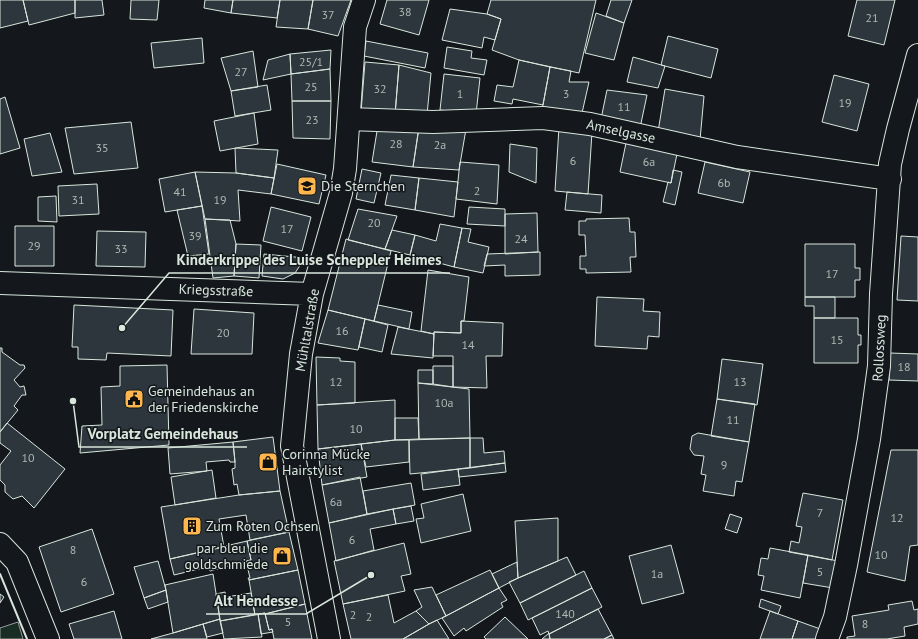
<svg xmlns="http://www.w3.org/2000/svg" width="918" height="639" viewBox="0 0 918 639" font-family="'PT Sans',sans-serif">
	<rect width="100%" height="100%" fill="#14181c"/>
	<path fill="#1a2d24" stroke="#939e99" d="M18 622 23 639H0V628Z"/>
	<path fill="#2c363c" stroke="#d8e6dc" d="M0 0H23L28 21 0 28Z
		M23 0H75V13L29 25Z
		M75 0H102L104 15 75 18Z
		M131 0H159L157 20 130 19Z
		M205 0H233L231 13 204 8Z
		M233 0H280L277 18 231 13Z
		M280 0H313L308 29 276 27Z
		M313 0H351L338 36 308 29Z
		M387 0H429L419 35 380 24Z
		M491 0H596L579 73 519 60 492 50 501 19 487 14Z
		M611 0H632L624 23 606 16Z
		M857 0H895L884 45 848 36Z
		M450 9 487 14 501 19 495 40 484 37 482 48 442 40Z
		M596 13 624 23 614 60 585 53Z
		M668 36 718 49 711 78 661 65Z
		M202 38 204 63 154 68 151 43Z
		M366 41 428 53 425 68 364 56Z
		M447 47 472 51 471 58 487 60 484 75 444 68Z
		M331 50 330 69 291 74 290 54Z
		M253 51 258 87 231 91 221 58Z
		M290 54 291 74 263 80 268 60Z
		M633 57 665 66 658 88 627 82Z
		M519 60 550 67 543 105 513 99 512 104 494 101 497 85 513 87Z
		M365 62 399 65 395 115 361 112Z
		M399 65 431 73 427 115H395Z
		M550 67 571 71 569 82H589L582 113 542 110Z
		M330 69 331 101H292L291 74Z
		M444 74 480 78 476 114 440 110Z
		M834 75 869 84 857 131 822 122Z
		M267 85 271 110 235 116 231 91Z
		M665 89 704 96 700 140 658 132Z
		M607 90 647 95 640 128 601 119Z
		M5 97 20 148 0 154V99Z
		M292 101H331L330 139 293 138Z
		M254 113 258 144 220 151 214 121Z
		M131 122 138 168 74 174 65 128Z
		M378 125 419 127 413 167 372 162Z
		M419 127 466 129 459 170 413 167Z
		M559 127 592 132 588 194 555 191Z
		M50 133 62 172 32 176 24 139Z
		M626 143 677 154 671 183 620 172Z
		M510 144 537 148 536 183 509 172Z
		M235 148 278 150 274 178 236 173Z
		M460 162 499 165 497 204 456 199Z
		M705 162 750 172 743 203 698 193Z
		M277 164 326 175 319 204 271 194Z
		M362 169 381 173 374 203 356 199Z
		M673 170 682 172 675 205 663 202 668 182 671 183Z
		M195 172 236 173 274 178 271 194 238 190 240 221 205 219Z
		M195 172 202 206 165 212 159 179Z
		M391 175 419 178 415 210 385 205Z
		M419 178 458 182 454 217 415 210Z
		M97 184 99 214 59 216 58 186Z
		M567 192 602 195 601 213 565 210Z
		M56 196 57 222 38 221V197Z
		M202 206 209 254 188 256 177 210Z
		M271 207 311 217 302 251 263 241Z
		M469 207 505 209V226L467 224Z
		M358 209 397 216 385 249 348 240Z
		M537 213 538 252 505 254V214Z
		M629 218 630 232H635L636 257H630L631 272 586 273V269H580V256H586L585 235H579V221H586V219Z
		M205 219 230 220 236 244 234 276 213 278Z
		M440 224 462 228 454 267 410 255 415 235 436 241Z
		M15 226H54V266H15Z
		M462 228 471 229 468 242 489 247 483 273 454 267Z
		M392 230 415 235 410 255 385 249Z
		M97 231 146 232 145 267 96 266Z
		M901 236 918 237V301L897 300Z
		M346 239 391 251 374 321 328 310Z
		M236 244 261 245 259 278 234 276Z
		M805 244H855V268H860V280H855V297H805Z
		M540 252V275L505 276V265L484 266 487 254Z
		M264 254 305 258 295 273 283 279 262 276Z
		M428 270 469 277 464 321H461V333L434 332V334L421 331Z
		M597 297 644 299 643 311 660 312 659 337 648 336 647 349 595 346Z
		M805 297H835V318H814V306H805Z
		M74 305 173 310 171 356 107 353 106 360 78 359V347H72Z
		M378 305 412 312 409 329 374 321Z
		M194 309 254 313 252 354H191Z
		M328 310 365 319 358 350 318 343Z
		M814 318H858V335H861V345H858V363H814Z
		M365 319 388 325 382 352 359 347Z
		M461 321 503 323 502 356H486L487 388 453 387V356H433L434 332 461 333Z
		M398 327 434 334 433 358 391 354Z
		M0 348H2V352L20 365H24L25 368 14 380 20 387 24 386 26 395H22L14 406 18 410 0 432Z
		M890 353 918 354V381L889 380Z
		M316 357 340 358V361L355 362V403L317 405Z
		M722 359 763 364 757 405 717 399Z
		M167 365 169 445 80 453 82 426 102 425 101 387 120 386V366Z
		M433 366H453V387L433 384Z
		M418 370H433V384L418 383Z
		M418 383 469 389 470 438 419 439Z
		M717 399 755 404 749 442 711 436Z
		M395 400V440L318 449 317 405Z
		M395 418H418L419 439 395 440Z
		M7 423 65 469 34 508 22 496 13 499 5 492V485L0 480V465L11 451 0 443V432Z
		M698 433 749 442 742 482 736 481 734 496 703 491 706 475 701 474 704 456 694 455 690 449 692 436Z
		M273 437 280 491 239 495 237 484 234 485 232 469 235 468V462L233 442Z
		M470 438H483L484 453 504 451 505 463 470 468Z
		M470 438V468L410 474 409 440Z
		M395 440H409V462L366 467 361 444Z
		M233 442 235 462H230L229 460 206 462 207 471 170 474 168 448Z
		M361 444 367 477 322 485 318 449Z
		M891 450H918V545L910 546 905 581 867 572Z
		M505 463 506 472 459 477 458 469Z
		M458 469 460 485 423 490 421 474Z
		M212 470 216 498 175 505 171 477Z
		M360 477 367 514 329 523 322 485Z
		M411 483 415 505 367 514 363 491Z
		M280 491 289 532 250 540 246 515 219 519 224 547 170 559 161 507 239 495Z
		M803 493 843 500 832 560 789 552 791 541 799 543 802 527 796 526Z
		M463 494 471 531 421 543 416 519 424 518 421 504Z
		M411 506 414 521 396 524 393 509Z
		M393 509 396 524 370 529 374 550 336 561 329 523Z
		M730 514 742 518 737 533 725 529Z
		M558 518V561L518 578 515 521Z
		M92 529 114 594 61 612 39 547Z
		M289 532 298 570 249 580 248 578H250L246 561 251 560 247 541Z
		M247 541 251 560 210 571 207 567 174 575 170 559Z
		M404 543 411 574 401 576 405 591 343 604 334 561Z
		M671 545 684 593 642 604 629 556Z
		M770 548 808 555 800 598 761 590 764 576 758 575 761 558 768 559Z
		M808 555 838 561 833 588 803 583Z
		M567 557 576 575 520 603 509 582Z
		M158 561 166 590 144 598 134 567Z
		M517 562 518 578 499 588 492 574Z
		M298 570 305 604 265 614V613L255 615 249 580Z
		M490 570 499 588 446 616 436 595Z
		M584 571 592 588 528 620 520 603Z
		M213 574 220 619 173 633 165 585Z
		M432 587 446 616 429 624 416 611 422 607 414 590Z
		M499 588 507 600 501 603 503 607 466 631 464 628 454 636 442 618Z
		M592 588 602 607 549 634 548 631 540 635 532 618Z
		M166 590 168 602 148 609 144 598Z
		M225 592 226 597 251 593 255 615 220 621 216 594Z
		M0 594 4 597 0 603Z
		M388 595 394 623 416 611 429 624 403 639H351L343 604Z
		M761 599 781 606 778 614 759 607Z
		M912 601 914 610 918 609V624L904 627 905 636 887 639H847V637L855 636 852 616 889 610 888 605Z
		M305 604 312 639H274L272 629 269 630 265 614Z
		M598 609 612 635 604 639H550L549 634Z
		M114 611 122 639H74L69 624Z
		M770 611 798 621 792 639H760Z
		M265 613 269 630 272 629 273 632 261 634 258 614Z
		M258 614 262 637 224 639 220 621Z
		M505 617 528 639H486L484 637Z
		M220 619 223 633 207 637 203 624Z
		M437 620 449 639H403L429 624Z
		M798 621 823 630 820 639H792Z
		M203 624 207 639H151L173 633Z
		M549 633 550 639H542Z
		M612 635 614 639H604Z"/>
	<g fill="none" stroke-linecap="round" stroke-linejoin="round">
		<defs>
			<path id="street" d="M349 119 433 122 543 118 590 124 737 157 890 179
				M0 283 312 294
				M0 544 17 562 48 639
				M329 639 292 446 301 354 312 294 341 193 345 169 355 27 364 0
				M827 639 835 617 846 565 869 439 879 366 881 294 890 164 898 129 918 55"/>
		</defs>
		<use href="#street" stroke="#d8e6dc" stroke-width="24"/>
		<use href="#street" stroke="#14181c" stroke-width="22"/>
		<path stroke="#d8e6dc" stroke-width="2" d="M0 574 27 639"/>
	</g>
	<defs>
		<symbol id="school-square" viewBox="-11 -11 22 22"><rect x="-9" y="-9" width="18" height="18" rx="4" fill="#ffb74d" stroke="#14181c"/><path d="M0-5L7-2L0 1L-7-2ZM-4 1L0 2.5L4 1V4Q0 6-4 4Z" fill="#111"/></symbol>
		<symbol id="civic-square" viewBox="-11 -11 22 22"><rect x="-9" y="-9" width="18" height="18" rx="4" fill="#ffb74d" stroke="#14181c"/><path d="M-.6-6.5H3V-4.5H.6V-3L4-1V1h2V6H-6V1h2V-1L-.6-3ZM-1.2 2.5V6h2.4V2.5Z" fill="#111"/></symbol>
		<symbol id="shop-square" viewBox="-11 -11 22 22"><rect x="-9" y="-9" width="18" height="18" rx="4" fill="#ffb74d" stroke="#14181c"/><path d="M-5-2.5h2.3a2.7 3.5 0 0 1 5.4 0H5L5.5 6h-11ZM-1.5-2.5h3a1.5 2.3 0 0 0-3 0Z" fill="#111"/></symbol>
		<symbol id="building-square" viewBox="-11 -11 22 22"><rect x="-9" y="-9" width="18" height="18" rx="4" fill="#ffb74d" stroke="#14181c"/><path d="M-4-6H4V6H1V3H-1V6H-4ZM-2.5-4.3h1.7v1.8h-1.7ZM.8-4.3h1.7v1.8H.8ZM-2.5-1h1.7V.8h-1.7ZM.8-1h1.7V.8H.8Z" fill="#111"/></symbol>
	</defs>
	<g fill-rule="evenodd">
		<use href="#school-square" x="296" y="175" width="22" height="22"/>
		<use href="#civic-square" x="123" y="388" width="22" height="22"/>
		<use href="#shop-square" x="257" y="451" width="22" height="22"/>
		<use href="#building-square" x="181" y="515" width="22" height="22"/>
		<use href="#shop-square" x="271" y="545" width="22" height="22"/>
	</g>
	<g text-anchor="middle" stroke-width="3" stroke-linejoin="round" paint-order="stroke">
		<g font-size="12" fill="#adbab4">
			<text x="405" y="16">38</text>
			<text x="328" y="19">37</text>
			<text x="872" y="22">21</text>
			<text x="311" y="66">25/1</text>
			<text x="241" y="76">27</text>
			<text x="311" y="91">25</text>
			<text x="380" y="93">32</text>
			<text x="460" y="98">1</text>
			<text x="566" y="98">3</text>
			<text x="845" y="107">19</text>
			<text x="624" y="111">11</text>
			<text x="312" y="124">23</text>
			<text x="396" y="148">28</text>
			<text x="440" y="149">2a</text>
			<text x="102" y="152">35</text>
			<text x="573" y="165">6</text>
			<text x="649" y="166">6a</text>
			<text x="724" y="187">6b</text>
			<text x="477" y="195">2</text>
			<text x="180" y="196">41</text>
			<text x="78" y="204">31</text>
			<text x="220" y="204">19</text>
			<text x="374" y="227">20</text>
			<text x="287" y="233">17</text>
			<text x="195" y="240">39</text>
			<text x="521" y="243">24</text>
			<text x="34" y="250">29</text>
			<text x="121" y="253">33</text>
			<text x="832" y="278">17</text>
			<text x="342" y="335">16</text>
			<text x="223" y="337">20</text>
			<text x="837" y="344">15</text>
			<text x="468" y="349">14</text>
			<text x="904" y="371">18</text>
			<text x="336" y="386">12</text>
			<text x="740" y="386">13</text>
			<text x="444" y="407">10a</text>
			<text x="733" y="424">11</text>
			<text x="356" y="433">10</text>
			<text x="28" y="462">10</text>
			<text x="724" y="469">9</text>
			<text x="336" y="506">6a</text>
			<text x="820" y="517">7</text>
			<text x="897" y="522">12</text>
			<text x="352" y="544">6</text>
			<text x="73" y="554">8</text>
			<text x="881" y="559">10</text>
			<text x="820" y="576">5</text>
			<text x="657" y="578">1a</text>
			<text x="84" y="586">6</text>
			<text x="565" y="618">140</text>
			<text x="353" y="619">2</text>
			<text x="369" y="621">2</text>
			<text x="288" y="626">5</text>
			<text x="865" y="628">8</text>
		</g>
		<g font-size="14" fill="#d8e6dc" stroke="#14181c">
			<text transform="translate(621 131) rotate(12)" y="5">Amselgasse</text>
			<text transform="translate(216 290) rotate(2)" y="5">Kriegsstraße</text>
			<text transform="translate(307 330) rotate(-80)" y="5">Mühltalstraße</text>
			<text transform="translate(879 348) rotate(-87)" y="5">Rollossweg</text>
		</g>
		<g font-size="14" fill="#d8e6dc" stroke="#14181c" text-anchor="start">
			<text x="321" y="191">Die Sternchen</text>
			<text x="148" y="396">Gemeindehaus an<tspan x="148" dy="16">der Friedenskirche</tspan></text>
			<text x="282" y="459">Corinna Mücke<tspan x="282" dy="16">Hairstylist</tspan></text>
			<text x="206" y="531">Zum Roten Ochsen</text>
			<text x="268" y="553" text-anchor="end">par bleu die<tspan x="268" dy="16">goldschmiede</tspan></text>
		</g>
	</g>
	<path fill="none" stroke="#d8e6dc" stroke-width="1.5" d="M122 328L169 273H450M73 401L79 447H247M371 575L306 614H206"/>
	<g fill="#d8e6dc" stroke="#14181c" stroke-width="1.5">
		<circle cx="122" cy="328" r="4"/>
		<circle cx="73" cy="401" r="4"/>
		<circle cx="371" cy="575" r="4"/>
	</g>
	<g font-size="15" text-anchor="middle" font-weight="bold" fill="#d8e6dc" stroke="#14181c" stroke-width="3" stroke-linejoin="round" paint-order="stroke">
		<text x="309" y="265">Kinderkrippe des Luise Scheppler Heimes</text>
		<text x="163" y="439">Vorplatz Gemeindehaus</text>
		<text x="256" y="606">Alt Hendesse</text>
	</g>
</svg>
